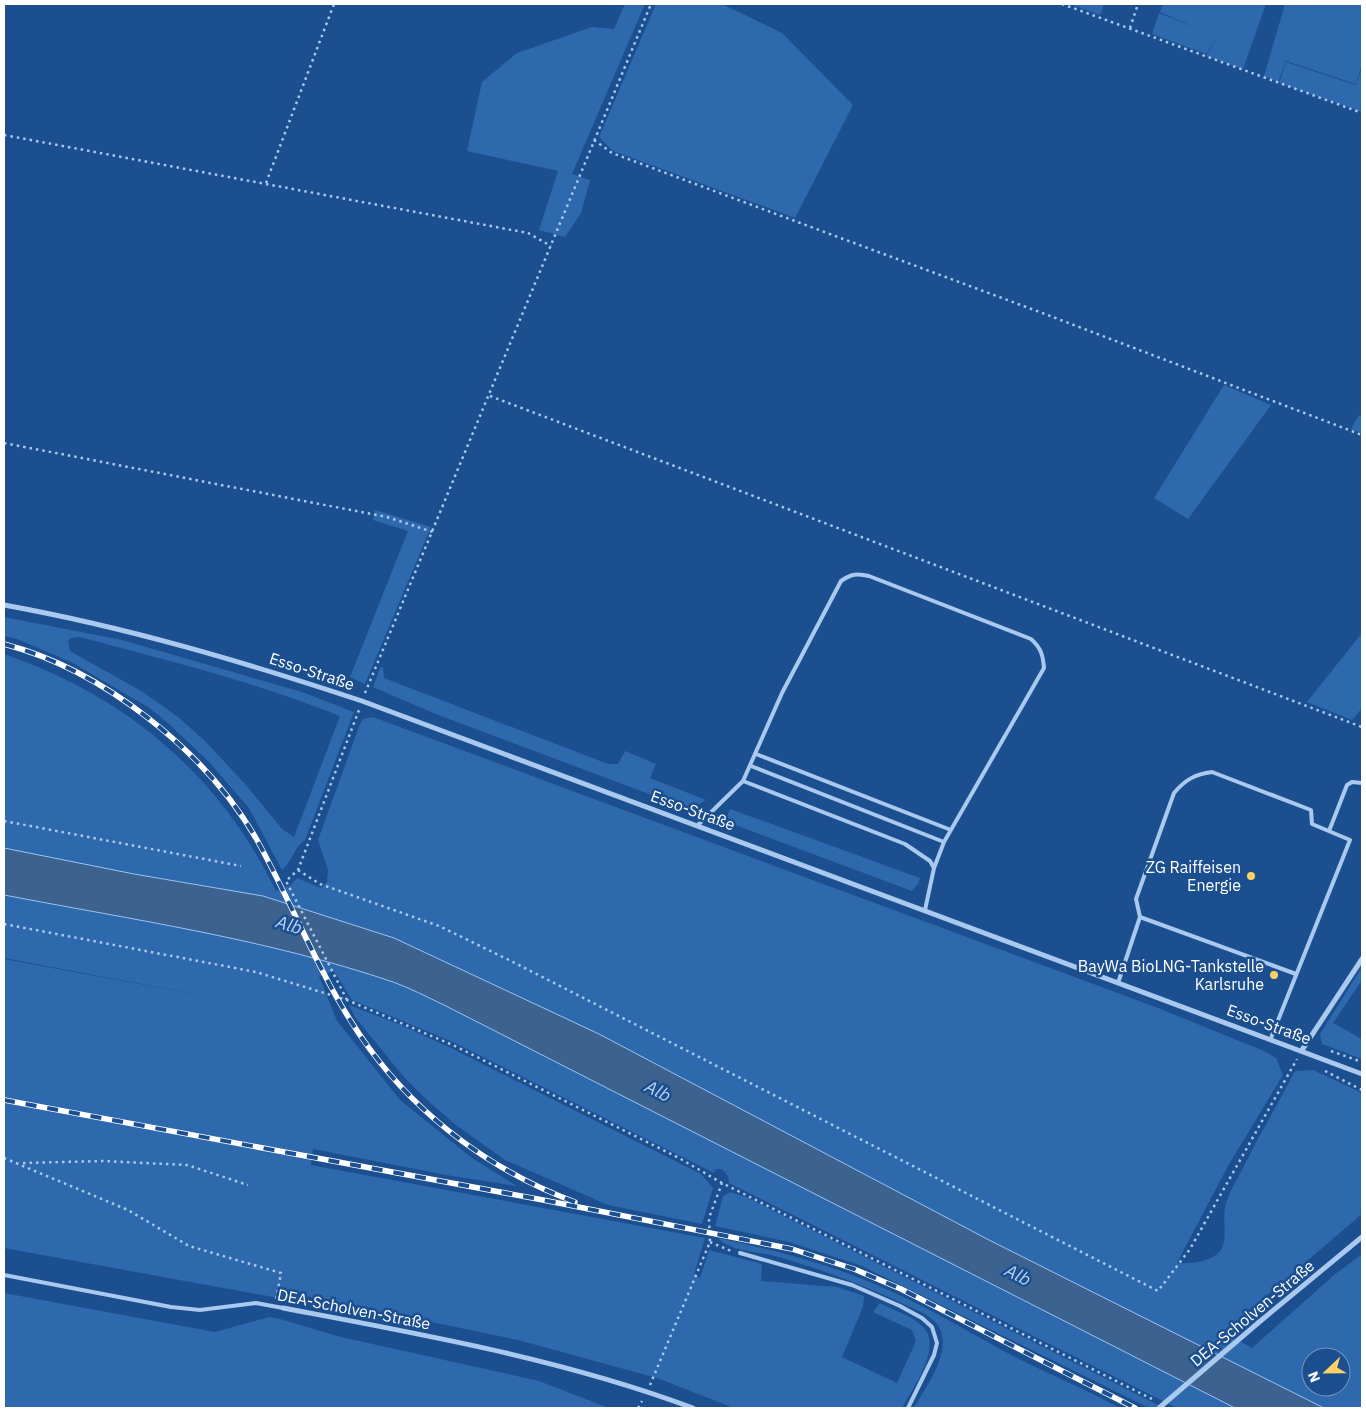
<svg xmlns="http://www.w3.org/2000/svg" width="1366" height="1412" viewBox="0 0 1366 1412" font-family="'IBM Plex Sans',sans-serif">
	<rect width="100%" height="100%" fill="#1b4f8f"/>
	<path fill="#2e69ad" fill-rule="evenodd" d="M625 4H645L572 174 590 180 581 213 565 237 539 230 558 171 467 151 482 82 517 53 592 27 614 29Z
		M656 4H722L782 33 853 105 795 218 613 151 599 137Z
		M1070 4H1104L1100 15Z
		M1163 4H1266L1243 69 1206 56 1216 39 1206 54 1152 34 1159 13 1197 28 1160 12Z
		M1285 4H1362V64L1356 84 1286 61 1278 82 1264 76Z
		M1286 62 1356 85 1362 68V112L1279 83Z
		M1224 385 1271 405 1188 519 1154 498Z
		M1359 415 1362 417V433L1351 429Z
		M375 510 431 527 365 684 350 677 408 531 373 520Z
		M4 617 122 640 302 692 354 712 305 840C293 848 293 861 282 870L249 808 209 762 168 723 148 707 71 662 17 639 4 636ZM79 637C167 660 255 682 340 716L294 837 282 829 246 785 205 741 178 717 143 692 70 651 68 641 71 638Z
		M1362 633V708L1352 720 1307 702Z
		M4 654C126 696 219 774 276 891L291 885 297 878 321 888 327 882 328 870 318 840 360 724 363 719 373 717 1158 1008 1264 1051 1276 1058 1283 1075 1229 1164 1177 1263C1190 1264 1211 1262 1220 1251 1229 1239 1221 1218 1226 1203 1230 1191 1237 1179 1243 1168 1259 1135 1278 1104 1295 1071L1313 1070 1358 1091 1362 1094V1214L1224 1332 1252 1348 1334 1275 1362 1254V1408H1324L989 1240 599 1034 394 938 263 896 134 874 4 848ZM1311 1357H1341V1387H1311Z
		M383 667 384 678 608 764H618L625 751 656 764 650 778 706 800 695 807 686 808 438 715 373 687 380 668Z
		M730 809 920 878 918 884 912 891 730 823 727 816Z
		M4 895C134 920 267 939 393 982 410 988 427 997 444 1005L1235 1408H1177L729 1183 728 1176 722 1169H716L714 1173 453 1042 352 1000 334 971 319 976 337 1021 400 1100 472 1158 517 1186 446 1175 313 1149 311 1165 705 1238 694 1274 700 1278 709 1250 762 1264 761 1281 837 1287 864 1296 863 1307 842 1357 897 1383 916 1341 912 1330 873 1312 880 1303C893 1310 910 1315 921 1325 945 1345 913 1387 902 1408H734L657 1378 518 1340 286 1292 284 1299 4 1248V959L226 1000 4 958Z
		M1362 967V980L1333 1023 1362 1039V1059L1322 1044 1320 1034Z
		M349 1005 401 1025 451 1048 701 1174 713 1188 702 1224 608 1205 505 1160 456 1125 427 1100 403 1076 355 1017Z
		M730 1192 746 1197 1164 1408H1149L862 1266 789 1242 715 1226 723 1196Z
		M718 1238C782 1252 845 1268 903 1297 942 1315 979 1338 1017 1358 1051 1375 1087 1390 1120 1408H914C926 1386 955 1349 937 1324 934 1320 929 1317 925 1314 876 1290 828 1271 775 1256 757 1251 731 1252 718 1238Z
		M4 1293 215 1332 269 1317 280 1319 341 1337 539 1381 609 1408H4Z"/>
	<path fill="#3c6290" stroke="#9cc4f0" d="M4 848 134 874 263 896 394 938 599 1034 989 1240 1324 1408H1235L444 1005C427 997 410 988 393 982 267 939 134 920 4 895Z"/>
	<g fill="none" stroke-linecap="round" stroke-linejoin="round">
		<path stroke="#a9c9ee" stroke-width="2.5" stroke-dasharray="2.5 4" stroke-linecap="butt" d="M1062 4 1362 113
			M1130 28 1138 4
			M4 135 528 233 551 246
			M594 140 612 153 1045 314 1362 435
			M266 183 334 4
			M490 396 1362 727
			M4 443 387 517 433 532
			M365 693 651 4
			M4 821 241 866
			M298 870 320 884 439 926 509 960 1158 1291 1190 1249 1297 1059
			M4 924 256 972 347 1000 455 1046 679 1158 722 1183 1154 1400
			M347 1000 286 881 298 870 359 710
			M1331 1051 1362 1062
			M1325 1071 1362 1090
			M4 1158 128 1210 189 1246 281 1273 276 1300
			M23 1163 103 1161 187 1165 248 1185
			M710 1242 731 1251
			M650 1385 710 1242 709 1218 722 1183
			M638 1408 642 1401"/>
		<path stroke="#a9c9ee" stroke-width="4" d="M756 754 951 830
			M751 766 944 842
			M743 781 905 844 930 861 934 868
			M698 825 743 781 782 693 841 581C851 574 857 573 869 576L1031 639C1041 648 1043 655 1044 668L944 842 934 868 925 910
			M1329 831 1347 785 1352 782 1362 783
			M1140 917 1296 974
			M1118 983 1140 917 1136 899 1174 793C1185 780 1195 774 1212 772L1311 810 1312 824 1350 840 1271 1038
			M740 1253 852 1285 900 1306 922 1318 932 1327 937 1343 934 1355 908 1408
			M4 1275 171 1307 200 1310 256 1303 283 1308"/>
		<path stroke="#a9c9ee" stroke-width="5" d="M4 605C126 627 244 662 362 701L1362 1074
			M1302 1050 1362 959
			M283 1308C420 1334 562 1359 693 1408
			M1258 1323 1362 1237"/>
		<defs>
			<path id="rail" d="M4 644C103 670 206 751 257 840 295 909 323 985 369 1048 421 1119 494 1172 575 1202
				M4 1100 543 1200 792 1249 854 1269 901 1289 1135 1408"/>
		</defs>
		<use href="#rail" stroke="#fff" stroke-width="5.5"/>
		<use href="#rail" stroke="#1b4f8f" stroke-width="4" stroke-dasharray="11" stroke-linecap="butt"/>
		<path stroke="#a9c9ee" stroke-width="5" d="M1159 1408 1258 1323"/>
	</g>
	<g fill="#ffd166" stroke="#1b4f8f" stroke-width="2">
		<circle cx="1251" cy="876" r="5"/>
		<circle cx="1274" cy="975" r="5"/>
	</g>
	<g text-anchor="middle" stroke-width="5" stroke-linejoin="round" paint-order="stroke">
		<g font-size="16" fill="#fff" stroke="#1b4f8f">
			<text transform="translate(312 671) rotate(18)" y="6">Esso-Straße</text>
			<text transform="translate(693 810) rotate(20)" y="6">Esso-Straße</text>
			<text transform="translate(1269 1024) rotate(20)" y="6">Esso-Straße</text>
			<text transform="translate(354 1309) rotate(11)" y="6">DEA-Scholven-Straße</text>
			<text transform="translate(1252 1313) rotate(-40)" y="6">DEA-Scholven-Straße</text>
		</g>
		<g font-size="16" fill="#fff" stroke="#1b4f8f" text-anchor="end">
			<text x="1241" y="873">ZG Raiffeisen<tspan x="1241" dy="18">Energie</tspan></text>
			<text x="1264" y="972">BayWa BioLNG-Tankstelle<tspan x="1264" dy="18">Karlsruhe</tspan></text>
		</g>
		<g font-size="18" font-style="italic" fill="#b5d3f5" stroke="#1b4f8f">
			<text transform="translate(289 925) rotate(17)" y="6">Alb</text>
			<text transform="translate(658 1091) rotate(27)" y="6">Alb</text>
			<text transform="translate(1018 1275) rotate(27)" y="6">Alb</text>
		</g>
	</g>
	<rect width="1366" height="1412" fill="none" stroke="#ffffff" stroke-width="10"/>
	<g transform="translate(1326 1372) rotate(248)"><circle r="24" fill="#1b4f8f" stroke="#7695bc"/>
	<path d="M0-4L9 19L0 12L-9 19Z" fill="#ffd166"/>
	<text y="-8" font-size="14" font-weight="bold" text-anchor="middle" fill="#ffffff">N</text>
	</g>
</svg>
